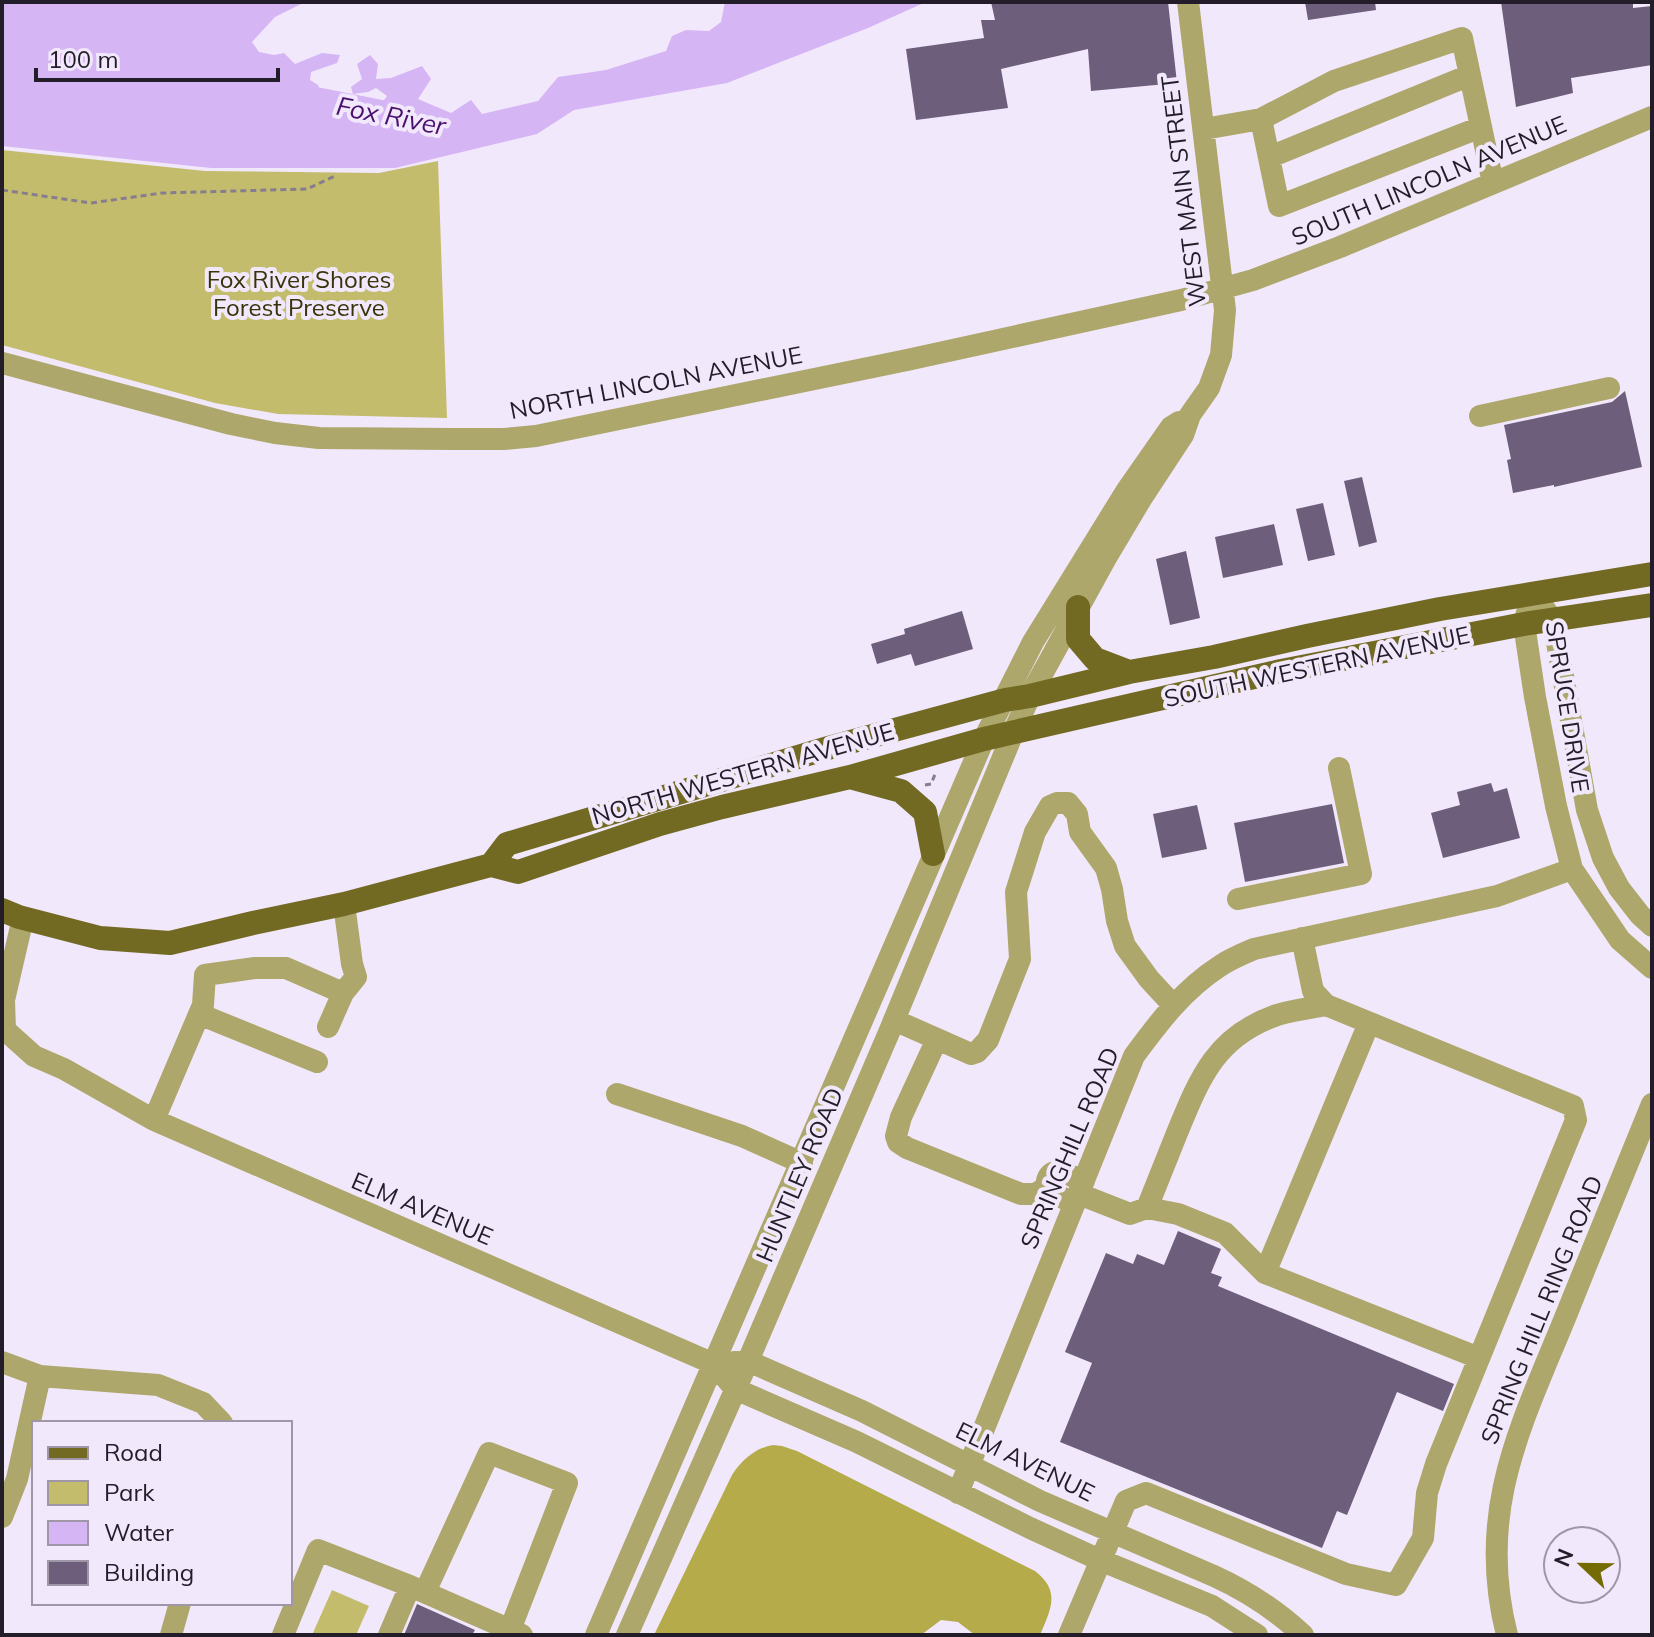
<svg xmlns="http://www.w3.org/2000/svg" width="1654" height="1637" viewBox="0 0 1654 1637" font-family="Mulish,sans-serif">
	<rect width="100%" height="100%" fill="#f2e8fc"/>
	<path fill="#c4bc6d" d="M2 150 205 171 379 173 438 161 447 418 278 414 215 403 2 345Z
		M332 1590 369 1606 356 1635H312Z"/>
	<path fill="#b6ab4a" d="M773 1445 782 1446 797 1451 1035 1571C1061 1591 1051 1609 1040 1635H975L958 1622 941 1620 921 1635H654L732 1475C742 1460 755 1448 773 1445Z"/>
	<path fill="#d6b5f5" d="M2 2H305L275 17 252 42 259 52 274 55 284 53 295 64 322 53 340 55 337 63 311 72 310 80 318 85 322 95 340 99 337 111H354L362 114 379 107 387 96 376 88 368 92 353 94 351 87 362 79 357 64 370 55 378 64 376 79 391 78 422 66 431 79 418 99 451 113 471 100 482 114 538 101 558 77 606 70 666 51 672 36 686 30 709 31 721 22 725 2H926L868 28 727 83 574 110 537 134 395 168H211L2 146Z"/>
	<g fill="none" stroke-linecap="round" stroke-linejoin="round">
		<path stroke="#d6b5f5" stroke-width="30" d="M300 99 406 120"/>
	</g>
	<path fill="#6d5e7b" d="M991 2H1168L1177 83 1091 91 1088 49 1001 69 1008 108 916 120 906 49 984 38 981 20H995Z
		M1305 2H1375L1376 10 1308 20Z
		M1501 2H1633V8L1652 6V65L1571 78 1573 93 1516 107Z
		M1625 391 1642 467 1554 487V485L1513 493 1507 460 1511 459 1504 425 1612 402Z
		M1362 477 1377 542 1359 547 1344 481Z
		M1323 503 1335 555 1308 561 1296 509Z
		M1274 524 1283 565 1223 578 1215 537Z
		M1186 551 1200 618 1170 625 1156 559Z
		M962 611 973 649 915 666 911 654 877 664 871 644 905 634 904 629Z
		M1491 783 1494 792 1507 788 1520 838 1443 858 1431 813 1460 805 1457 792Z
		M1332 804 1344 863 1245 882 1234 823Z
		M1197 805 1207 849 1162 858 1153 814Z
		M1178 1231 1221 1249 1211 1273 1222 1277 1218 1286 1454 1384 1443 1411 1397 1392 1347 1515 1337 1511 1322 1548 1060 1442 1092 1363 1065 1352 1106 1253 1133 1264 1137 1254 1164 1265Z
		M417 1604 475 1630 472 1635H404Z"/>
	<g fill="none" stroke-linecap="round" stroke-linejoin="round">
		<path stroke="#867e8d" stroke-width="3" stroke-dasharray="6 4" stroke-linecap="butt" d="M2 190 91 203 162 193 307 189 335 176
			M925 785 931 784 936 772"/>
		<path stroke="#ada76b" stroke-width="22" d="M1261 119 1279 206 1481 127
			M1204 129 1261 119 1334 81 1462 38 1493 183
			M1270 157 1470 75
			M2 363 231 424 275 433 319 438 452 439H504L536 436 907 360 1181 300 1253 280 1340 247 1652 117
			M1480 416 1609 388
			M1532 593 1524 624 1535 697 1556 806 1572 869 1620 940 1652 968
			M1543 607 1553 620 1587 810 1603 858 1619 888 1640 915 1652 926
			M1238 899 1361 874 1339 768
			M23 918 4 1000 5 1030 34 1056 64 1069 154 1120 714 1364 735 1389 857 1442 1030 1528 1100 1560 1212 1606 1257 1635
			M199 1014 317 1062
			M894 1020 971 1054 977 1052 988 1040 1020 959 1016 892 1035 832 1050 806 1057 803H1068L1077 814 1080 832 1106 868 1112 889 1117 921 1125 946 1149 979 1173 1005
			M328 1027 343 993 356 977 352 964 344 904
			M937 1039 901 1117 896 1136 898 1142 907 1148 1021 1194H1035L1046 1188
			M617 1094 742 1136 802 1163
			M154 1120 203 1005 205 975 255 968H286L343 993
			M1079 1194 1130 1214 1147 1208C1157 1183 1167 1158 1177 1133 1200 1077 1216 1036 1277 1015 1293 1010 1310 1008 1326 1005
			M1075 1203 1049 1192 1046 1188C1047 1161 1068 1175 1084 1181
			M1147 1208 1178 1214 1225 1233 1265 1273 1479 1358
			M1265 1273 1369 1023
			M2 1362 40 1376 158 1385 203 1403 222 1423
			M735 1362 748 1361 862 1411 1040 1501 1214 1576C1247 1591 1276 1610 1303 1635
			M958 1493 1134 1056C1159 1022 1184 989 1220 966 1230 959 1242 954 1254 949L1497 896 1572 869
			M2 1517 17 1479 40 1376
			M425 1592 489 1453 567 1483 508 1635
			M171 1635 180 1603
			M283 1635 318 1550 410 1586
			M389 1635 410 1586 522 1635
			M596 1635 984 739 1033 642 1127 490 1171 427 1179 422
			M627 1635 748 1361 890 1030 1013 733 1030 696 1107 556 1141 499 1183 435 1190 415 1209 388 1221 355 1225 310 1188 2
			M1069 1635 1126 1501 1146 1493 1346 1574 1396 1585 1423 1538 1427 1493 1436 1464 1576 1120 1573 1106 1326 1005 1313 991 1302 938
			M1507 1635C1475 1510 1522 1424 1567 1313 1595 1243 1624 1173 1652 1104"/>
		<path stroke="#726a23" stroke-width="24" d="M1078 607V639L1095 659 1129 672
			M853 778 901 791 925 812 933 854
			M491 865 507 844 828 748 1005 700 1030 696 1129 672 1214 657 1307 636 1440 609 1652 574
			M2 910 19 917 100 938 170 943 253 923 344 904 491 865 518 872 660 824 722 807 850 777 984 739 1281 671 1524 624 1652 605"/>
	</g>
	<g text-anchor="middle" stroke-width="8" stroke-linejoin="round" paint-order="stroke">
		<g font-size="24" fill="#231d29" stroke="#f2e8fc">
			<text transform="translate(1429 181) rotate(-23)" y="8">SOUTH LINCOLN AVENUE</text>
			<text transform="translate(1184 191) rotate(-97)" y="8">WEST MAIN STREET</text>
			<text transform="translate(656 383) rotate(-11)" y="8">NORTH LINCOLN AVENUE</text>
			<text transform="translate(1317 667) rotate(-12)" y="8">SOUTH WESTERN AVENUE</text>
			<text transform="translate(1567 707) rotate(81)" y="8">SPRUCE DRIVE</text>
			<text transform="translate(743 774) rotate(-16)" y="8">NORTH WESTERN AVENUE</text>
			<text transform="translate(1070 1148) rotate(-67)" y="8">SPRINGHILL ROAD</text>
			<text transform="translate(800 1175) rotate(-67)" y="8">HUNTLEY ROAD</text>
			<text transform="translate(422 1209) rotate(23)" y="8">ELM AVENUE</text>
			<text transform="translate(1542 1310) rotate(-68)" y="8">SPRING HILL RING ROAD</text>
			<text transform="translate(1025 1462) rotate(26)" y="8">ELM AVENUE</text>
		</g>
		<g font-size="24" fill="#383308" stroke="#f2e8fc">
			<text x="299" y="288">Fox River Shores<tspan x="299" dy="28">Forest Preserve</tspan></text>
		</g>
		<g font-size="26" font-style="italic" fill="#4a116e" stroke="#f2e8fc">
			<text transform="translate(391 116) rotate(11)" y="9">Fox River</text>
		</g>
	</g>
	<rect width="1654" height="1637" fill="none" stroke="#231d29" stroke-width="8"/>
	<rect x="32" y="1421" width="260" height="184" fill="#f2e8fc" stroke="#9f97a8" stroke-width="2"/>
	<rect x="48" y="1447" width="40" height="12" fill="#726a23" stroke="#9f97a8" stroke-width="2"/>
	<text x="104" y="1461" font-size="24" fill="#231d29">Road</text>
	<rect x="48" y="1481" width="40" height="24" fill="#c4bc6d" stroke="#9f97a8" stroke-width="2"/>
	<text x="104" y="1501" font-size="24" fill="#231d29">Park</text>
	<rect x="48" y="1521" width="40" height="24" fill="#d6b5f5" stroke="#9f97a8" stroke-width="2"/>
	<text x="104" y="1541" font-size="24" fill="#231d29">Water</text>
	<rect x="48" y="1561" width="40" height="24" fill="#6d5e7b" stroke="#9f97a8" stroke-width="2"/>
	<text x="104" y="1581" font-size="24" fill="#231d29">Building</text>
	<g transform="translate(1582 1565) rotate(292)"><circle r="38" fill="#f2e8fc" stroke="#9f97a8" stroke-width="2"/>
	<path d="M0-6L14 30L0 20L-14 30Z" fill="#756b05"/>
	<text y="-12" font-size="22" font-weight="bold" text-anchor="middle" fill="#231d29">N</text>
	</g>
	<path d="M36 68v12h242v-12" fill="none" stroke="#231d29" stroke-width="4"/>
	<text x="48" y="68" font-size="24" fill="#231d29" stroke="#f2e8fc" stroke-width="6" paint-order="stroke">100 m</text>
</svg>
